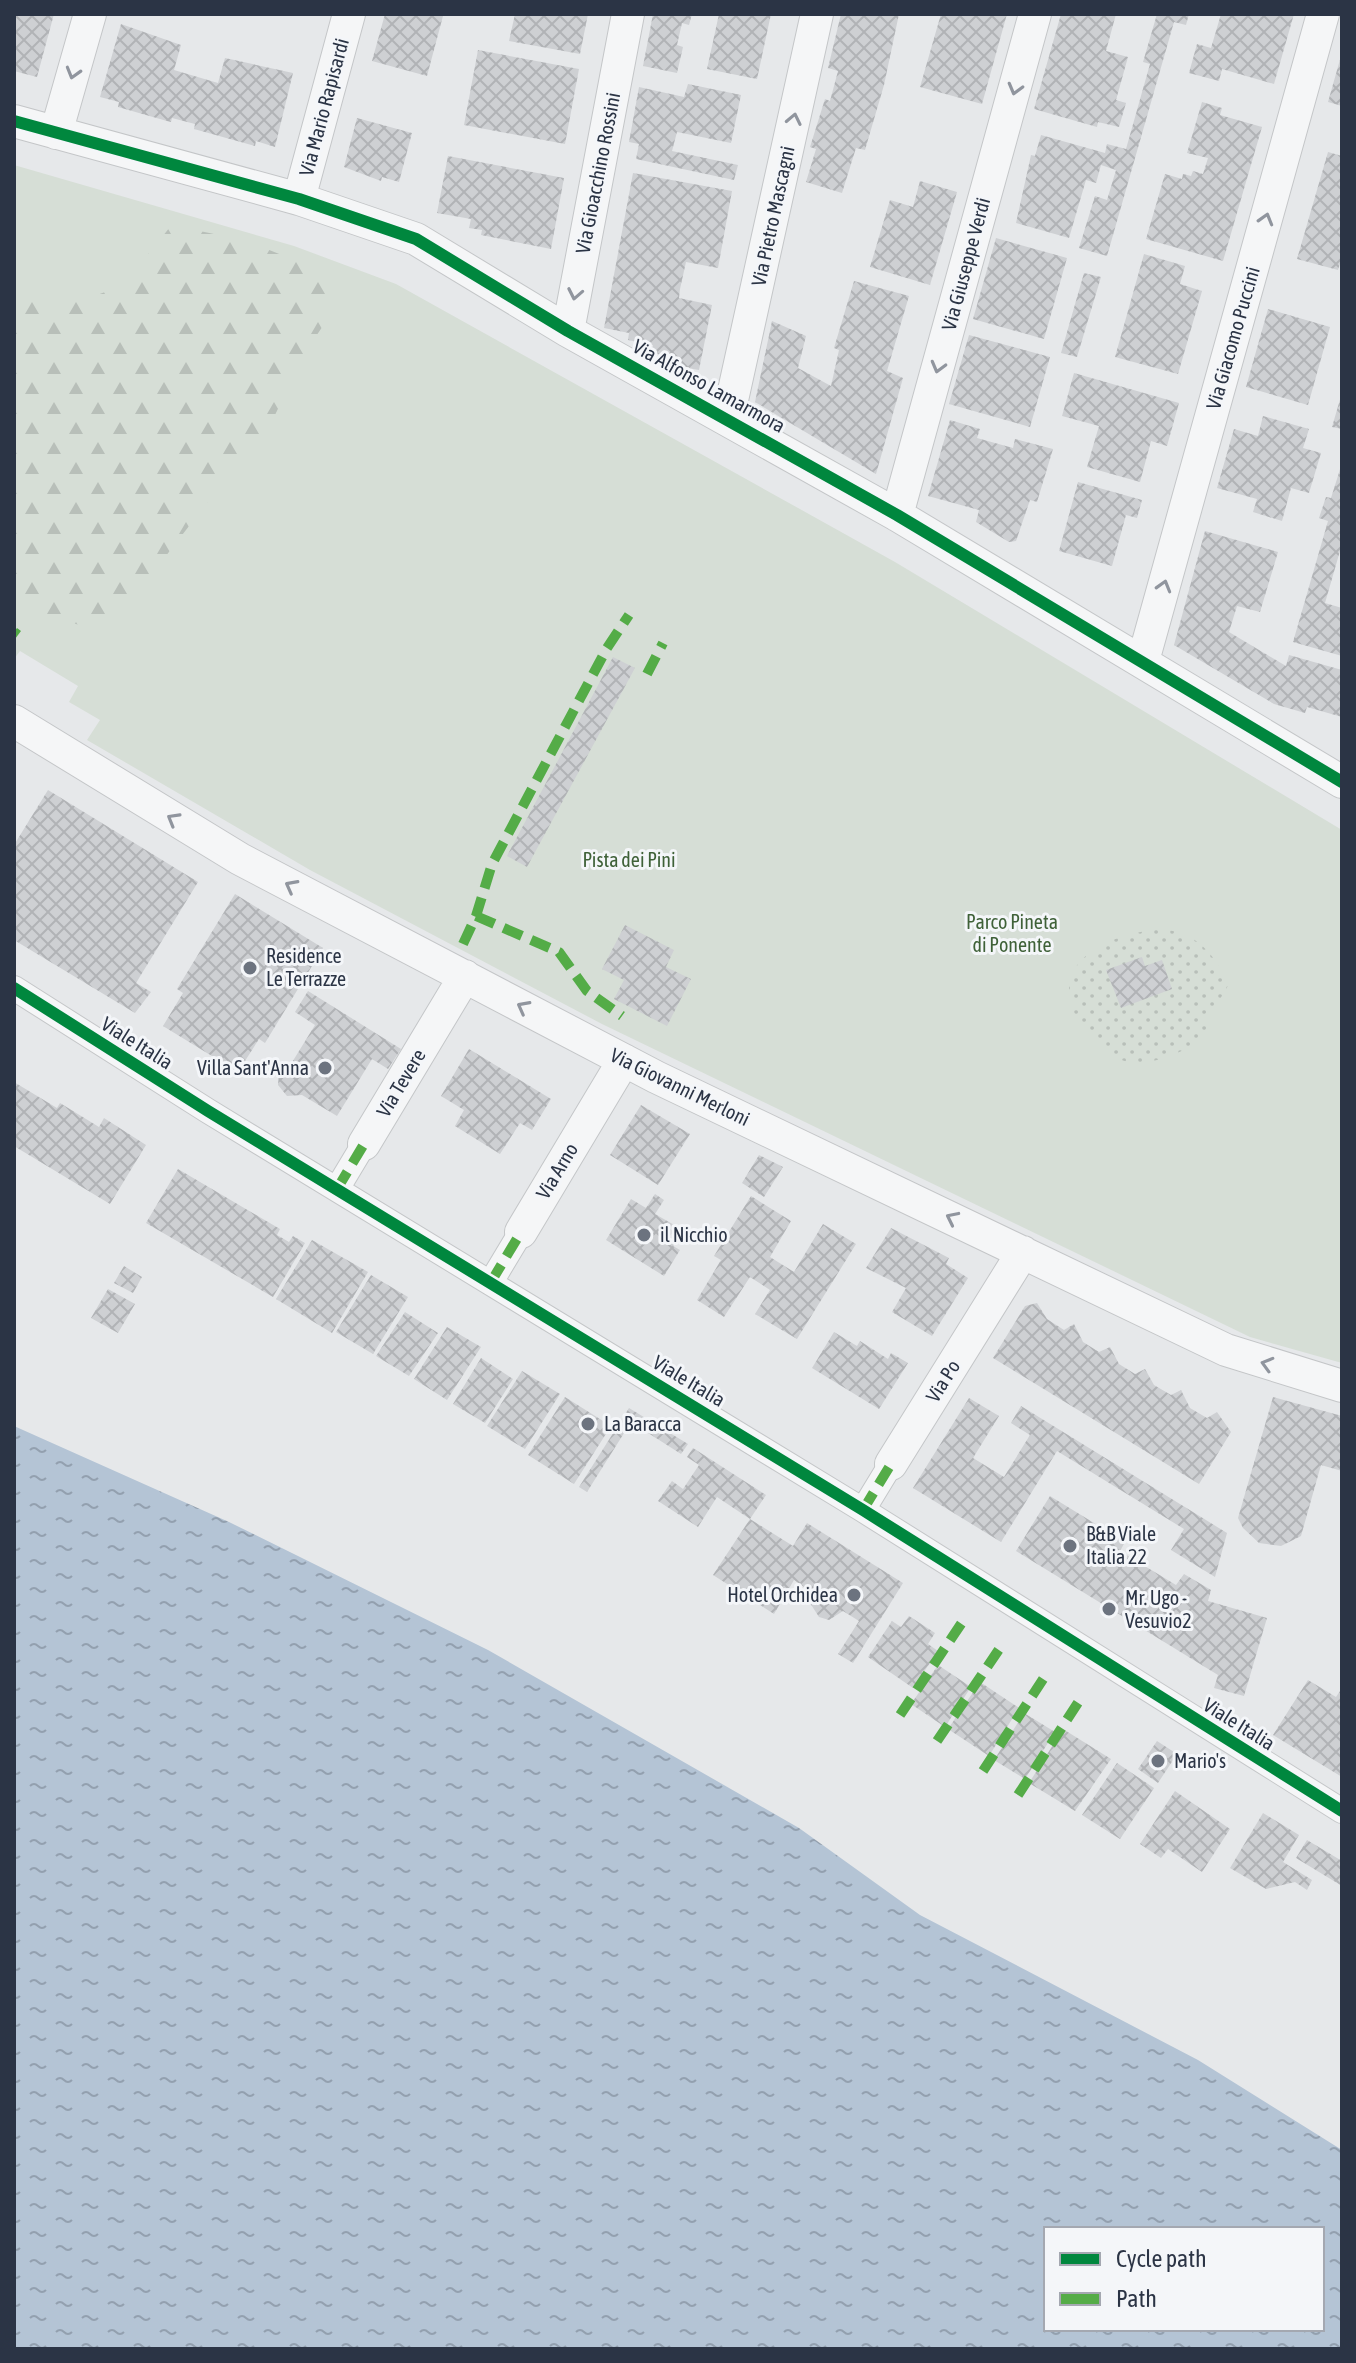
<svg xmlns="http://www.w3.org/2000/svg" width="1356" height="2363" viewBox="0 0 1356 2363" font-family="'Asap Condensed',sans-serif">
	<defs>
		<pattern id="forest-firs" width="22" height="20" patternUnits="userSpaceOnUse" patternTransform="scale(2)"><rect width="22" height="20" fill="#d6ded6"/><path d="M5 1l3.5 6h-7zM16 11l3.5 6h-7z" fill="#b8bfb9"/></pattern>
		<pattern id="garden-dots" width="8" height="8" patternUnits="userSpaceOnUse" patternTransform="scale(2)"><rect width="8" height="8" fill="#d6ded6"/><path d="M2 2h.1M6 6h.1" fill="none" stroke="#b8bfb9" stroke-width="1.8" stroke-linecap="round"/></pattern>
		<pattern id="water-ripples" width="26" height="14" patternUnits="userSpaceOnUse" patternTransform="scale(2)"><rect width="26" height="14" fill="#b4c4d5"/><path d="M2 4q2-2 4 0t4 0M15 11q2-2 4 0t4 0" fill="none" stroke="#93a0af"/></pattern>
		<pattern id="building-cross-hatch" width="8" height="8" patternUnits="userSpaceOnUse" patternTransform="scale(2)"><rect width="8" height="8" fill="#ced0d3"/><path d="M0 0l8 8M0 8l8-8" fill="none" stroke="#b1b3b6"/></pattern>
	</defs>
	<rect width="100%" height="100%" fill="#e6e8ea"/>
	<path fill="#d6ded6" d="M14 165 294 246 396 284 895 562 1342 830V1363L1250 1337 602 1024 310 870 87 740 100 720 69 702 78 686 20 651 14 659Z"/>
	<path fill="url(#forest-firs)" d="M170 227C219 231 301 254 337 288L333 311 304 354 275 415 107 632 37 614 14 603V297C104 307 116 296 170 227Z"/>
	<path fill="url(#garden-dots)" d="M1160 929C1197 932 1213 953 1229 984L1210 1016V1036C1186 1049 1158 1066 1129 1062 1111 1059 1095 1044 1085 1031 1039 967 1102 935 1160 929Z"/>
	<path fill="url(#water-ripples)" fill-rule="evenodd" d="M14 1426 229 1522 488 1650 799 1828 920 1915 1198 2060 1342 2150V2349H14ZM1046 2229H1322V2329H1046Z"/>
	<path fill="url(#building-cross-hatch)" d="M14 14H54L37 77 14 71Z
		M385 14 443 16 427 76 372 61Z
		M515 14H588L580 54 509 41Z
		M653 14H692L689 25 682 23 677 45 683 47 677 73 643 66Z
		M719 14H771L757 79 707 69Z
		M841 14H899L884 85 865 150 856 148 842 193 806 182 816 149 810 147 825 99 830 101 838 71 828 68Z
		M941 14H1007L982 104 920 87Z
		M1061 14H1116L1106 51 1128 57 1116 100 1126 103 1119 127 1098 122 1097 127 1034 109Z
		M1157 14H1189L1186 25 1174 22 1107 256 1079 248 1095 196 1107 200 1116 170 1101 165 1096 183 1086 180 1069 238 1016 223 1031 155 1035 156 1041 135 1105 153 1107 144 1126 149 1150 64 1143 62Z
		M1221 14H1294L1274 84 1222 69 1219 81 1189 73 1197 44 1211 48Z
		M121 24 181 45 174 70 218 83 225 58 293 73 275 147 256 141 255 146 194 129 195 124 172 118 171 122 167 121 118 107 119 102 100 97Z
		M478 50 579 69 565 144 464 125Z
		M1341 56H1342V106L1328 102Z
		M688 84 741 95 731 143 677 132 672 151 738 165 734 180 636 159 639 144 629 142 639 87 684 97Z
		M1202 102 1222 108 1220 115 1262 127 1223 261 1146 239 1165 174 1182 179 1183 174 1191 176 1193 171 1203 174 1208 158 1187 153Z
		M357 118 412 133 399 182 382 177 381 181 344 167Z
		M1328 152 1342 156V257L1338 270 1297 259Z
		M448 156 564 178 551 249 481 235 482 230 469 228 471 219 437 213Z
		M633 173 732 191 718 268 686 262 680 289 679 298 712 305 699 370 676 366 677 358 652 353 653 345 628 340 629 333 604 328Z
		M920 181 957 192 930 285 870 267 890 200 913 207Z
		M996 238 1067 258 1044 339 973 319Z
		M1144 254 1185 266 1180 284 1202 291 1178 374 1115 357Z
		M1084 273 1101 277 1077 357 1061 353Z
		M854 281 909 296 887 371 903 378 876 474 755 402 772 321 806 336 798 368 831 386 839 350 834 348Z
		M1268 309 1330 327 1308 405 1246 387Z
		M969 335 1050 357 1030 427 949 404Z
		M1074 373 1179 403 1167 446 1151 441 1140 482 1087 467 1099 426 1062 416Z
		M1341 396H1342V429L1332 427Z
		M1263 416 1309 429 1303 448 1321 453 1309 493 1291 488 1282 521 1253 512 1257 499 1217 488 1234 429 1258 436Z
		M950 420 980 429 977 438 1013 448 1015 439 1053 449 1037 502 1030 500 1016 541 1009 542 976 522 979 510 928 496Z
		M1342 463V544L1325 603 1342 608V656L1293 642 1328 521 1319 518 1326 497 1331 498Z
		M1078 482 1142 500 1137 518 1126 515 1112 566 1059 551Z
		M1205 531 1278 552 1260 612 1237 606 1229 632 1286 666 1289 655 1342 670V717L1307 707 1305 713 1274 704 1174 645Z
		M613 657 635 668 527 867 507 856Z
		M48 790 198 882 136 983 151 992 135 1013 14 940V845Z
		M235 894 323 948 265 1043 259 1039 238 1072 163 1026 183 993 177 989Z
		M625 925 674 950 666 967 691 979 667 1026 614 999 624 980 602 969Z
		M1142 957 1145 966 1162 960 1172 989 1121 1008 1106 970Z
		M308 991 401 1049 388 1069 372 1059 337 1116 302 1095 287 1096 278 1085 279 1072 291 1064 315 1025 295 1012Z
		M469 1049 551 1099 532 1130 520 1123 500 1154 455 1126 464 1110 441 1096Z
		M14 1082 57 1108 60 1103 99 1127 104 1118 146 1145 110 1204 14 1146Z
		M641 1105 690 1134 658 1185 610 1155Z
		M759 1155 783 1167 764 1197 742 1183Z
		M178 1169 280 1229 277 1235 289 1242 293 1236 305 1243 273 1297 146 1223Z
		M655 1194 664 1200 655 1214 683 1230 673 1246 680 1250 664 1276 606 1240 631 1199 646 1208Z
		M751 1196 791 1221 770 1257 794 1272 823 1224 856 1244 797 1339 755 1314 770 1290 750 1277 724 1317 697 1300 721 1260 714 1256Z
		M891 1228 949 1258 946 1264 968 1278 932 1336 892 1312 906 1288 866 1268Z
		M312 1240 368 1272 332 1333 276 1299Z
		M124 1266 142 1277 133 1293 114 1283Z
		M371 1275 408 1297 373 1354 336 1332Z
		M108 1289 135 1304 118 1333 91 1318Z
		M1037 1303 1047 1319 1064 1330 1074 1324 1083 1342 1099 1352 1110 1347 1119 1364 1135 1374 1145 1369 1154 1385 1171 1395 1181 1390 1190 1408 1207 1418 1217 1412 1231 1432 1199 1484 993 1358 1025 1306Z
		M405 1312 438 1333 409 1376 376 1356Z
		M447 1327 481 1347 447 1400 414 1379Z
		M834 1332 857 1346 860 1341 888 1359 891 1353 908 1363 879 1409 812 1368Z
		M481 1358 513 1379 485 1423 453 1404Z
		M522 1371 560 1394 525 1449 487 1426Z
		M565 1397 611 1426 574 1484 528 1455Z
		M1273 1397 1342 1416V1471L1321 1465 1301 1536 1281 1546 1259 1543 1243 1528 1238 1518Z
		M969 1398 999 1416 973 1458 1004 1477 1030 1435 1011 1423 1021 1406 1227 1533 1215 1577 1171 1550 1184 1529 1057 1451 1001 1542 913 1488Z
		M629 1408 688 1444 681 1454 631 1422 587 1492 579 1487Z
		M693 1448 766 1495 750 1519 717 1497 698 1527 658 1501 672 1481 683 1489 699 1465 687 1457Z
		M1050 1496 1125 1542 1120 1551 1176 1585 1184 1574 1211 1590 1208 1601 1267 1618 1244 1696 1214 1688 1218 1675 1016 1551Z
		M750 1519 793 1546 807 1523 903 1583 853 1663 838 1654 859 1621 843 1611 829 1620 819 1617 810 1603 813 1593 794 1580 774 1614 713 1575Z
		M909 1616 935 1633 928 1644 938 1651 913 1688 868 1657 892 1621 901 1627Z
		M938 1665 971 1687 945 1727 911 1704Z
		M1308 1680 1336 1697 1342 1688V1777L1273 1735Z
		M980 1682 1019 1708 989 1756 948 1729Z
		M1024 1713 1055 1732 1025 1779 994 1760Z
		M1063 1729 1111 1759 1075 1811 1029 1783Z
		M1157 1741 1177 1754 1158 1783 1138 1769Z
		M1117 1763 1154 1788 1120 1839 1082 1815Z
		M1175 1791 1230 1829 1202 1872 1168 1849 1161 1858 1140 1844Z
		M1263 1813 1299 1835 1283 1862 1312 1880 1307 1890 1295 1882 1266 1889 1230 1868Z
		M1307 1840 1342 1861V1886L1296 1858Z"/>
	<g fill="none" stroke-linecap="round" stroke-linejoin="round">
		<defs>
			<path id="pedestrian" d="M14 988 208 1111 863 1510 1342 1811
				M337 1189 364 1144
				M491 1282 521 1232
				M863 1510 891 1464"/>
			<path id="minor" d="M14 121 299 199 416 239 568 331 897 515 1342 782
				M56 133 90 14
				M299 199 349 14
				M568 331 628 14
				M728 418 817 14
				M897 515 1035 14
				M1143 661 1323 14
				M14 721 240 859 656 1077 1226 1350 1342 1386
				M364 1144 465 976
				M521 1232 624 1060
				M891 1464 1023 1252"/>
		</defs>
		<use href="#pedestrian" stroke="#c4c6c8" stroke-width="26"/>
		<use href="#minor" stroke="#c4c6c8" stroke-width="34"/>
		<use href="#pedestrian" stroke="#f5f6f7" stroke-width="24"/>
		<use href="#minor" stroke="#f5f6f7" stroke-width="32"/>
		<path stroke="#54ac47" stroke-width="10" stroke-dasharray="20 10" stroke-linecap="butt" d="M14 632 18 635
			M647 674 663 643
			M476 916 559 952 587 991 622 1016
			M463 944 476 916 492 864 607 648 629 615
			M337 1189 364 1144
			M491 1282 521 1232
			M863 1510 891 1464
			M900 1715 963 1621
			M937 1741 1002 1645
			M983 1771 1047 1673
			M1018 1795 1083 1695"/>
		<defs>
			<path id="cycleway" d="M14 121 299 199 416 239 568 331 897 515 1342 782
				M14 988 208 1111 863 1510 1342 1811"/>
		</defs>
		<use href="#cycleway" stroke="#f4f6f9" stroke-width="17"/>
		<use href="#cycleway" stroke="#00873e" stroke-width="12"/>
	</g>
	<defs><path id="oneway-chevron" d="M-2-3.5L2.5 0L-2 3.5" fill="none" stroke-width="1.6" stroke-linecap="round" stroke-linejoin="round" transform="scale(2)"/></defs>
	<g stroke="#90959e">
		<use href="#oneway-chevron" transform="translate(73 73) rotate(106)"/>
		<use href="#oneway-chevron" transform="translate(1015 89) rotate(105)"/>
		<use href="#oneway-chevron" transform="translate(794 119) rotate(-78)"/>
		<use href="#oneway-chevron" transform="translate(1266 219) rotate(-74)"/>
		<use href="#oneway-chevron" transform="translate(575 294) rotate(101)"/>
		<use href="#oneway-chevron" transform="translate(938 367) rotate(105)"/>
		<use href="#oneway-chevron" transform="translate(1164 586) rotate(-74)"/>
		<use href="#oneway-chevron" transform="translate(173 819) rotate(-150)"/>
		<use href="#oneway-chevron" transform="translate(291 886) rotate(-152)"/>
		<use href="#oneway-chevron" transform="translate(523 1007) rotate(-152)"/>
		<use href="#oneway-chevron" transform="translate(952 1218) rotate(-154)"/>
		<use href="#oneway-chevron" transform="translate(1267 1364) rotate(-164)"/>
	</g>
	<g fill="#6c737f" stroke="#f4f6f9" stroke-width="3">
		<circle cx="250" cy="968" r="8"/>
		<circle cx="325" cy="1068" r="8"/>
		<circle cx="644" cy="1235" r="8"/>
		<circle cx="588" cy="1424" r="8"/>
		<circle cx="1070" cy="1546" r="8"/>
		<circle cx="854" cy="1595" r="8"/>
		<circle cx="1109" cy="1609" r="8"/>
		<circle cx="1158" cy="1761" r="8"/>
	</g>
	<g text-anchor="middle" stroke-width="6" stroke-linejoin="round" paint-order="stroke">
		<g font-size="20" fill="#2b3445" stroke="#f4f6f9">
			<text transform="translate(324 107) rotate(-75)" y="7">Via Mario Rapisardi</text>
			<text transform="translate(598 173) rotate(-79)" y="7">Via Gioacchino Rossini</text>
			<text transform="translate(773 216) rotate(-78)" y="7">Via Pietro Mascagni</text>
			<text transform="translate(966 264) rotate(-75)" y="7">Via Giuseppe Verdi</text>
			<text transform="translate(1233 338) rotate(-74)" y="7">Via Giacomo Puccini</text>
			<text transform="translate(709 386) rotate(29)" y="7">Via Alfonso Lamarmora</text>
			<text transform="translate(137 1043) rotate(32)" y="7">Viale Italia</text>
			<text transform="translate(401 1083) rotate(-59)" y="7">Via Tevere</text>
			<text transform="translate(680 1087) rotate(26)" y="7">Via Giovanni Merloni</text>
			<text transform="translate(557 1171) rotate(-59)" y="7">Via Arno</text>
			<text transform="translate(689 1381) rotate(31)" y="7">Viale Italia</text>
			<text transform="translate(943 1381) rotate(-58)" y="7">Via Po</text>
			<text transform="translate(1239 1724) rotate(32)" y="7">Viale Italia</text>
		</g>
		<g font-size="20" fill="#3f6138" stroke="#f4f6f9">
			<text x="629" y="867">Pista dei Pini</text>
			<text x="1012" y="929">Parco Pineta<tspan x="1012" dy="23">di Ponente</tspan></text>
		</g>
		<g font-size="20" fill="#2b3445" stroke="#f4f6f9" text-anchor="start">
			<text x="266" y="963">Residence<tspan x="266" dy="23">Le Terrazze</tspan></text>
			<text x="309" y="1075" text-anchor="end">Villa Sant'Anna</text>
			<text x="660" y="1242">il Nicchio</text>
			<text x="604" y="1431">La Baracca</text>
			<text x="1086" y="1541">B&amp;B Viale<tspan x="1086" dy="23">Italia 22</tspan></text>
			<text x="838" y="1602" text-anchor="end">Hotel Orchidea</text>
			<text x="1125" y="1605">Mr. Ugo -<tspan x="1125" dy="23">Vesuvio2</tspan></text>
			<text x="1174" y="1768">Mario's</text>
		</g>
	</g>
	<rect width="1356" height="2363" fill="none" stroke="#2b3445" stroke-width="32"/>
	<rect x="1044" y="2227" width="280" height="104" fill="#f4f6f9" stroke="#a4a8b1" stroke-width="2"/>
	<rect x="1060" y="2253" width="40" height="12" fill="#00873e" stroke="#a4a8b1" stroke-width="2"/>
	<text x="1116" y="2267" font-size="24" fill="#2b3445">Cycle path</text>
	<rect x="1060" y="2293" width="40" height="12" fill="#54ac47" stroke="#a4a8b1" stroke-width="2"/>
	<text x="1116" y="2307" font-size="24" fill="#2b3445">Path</text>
</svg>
